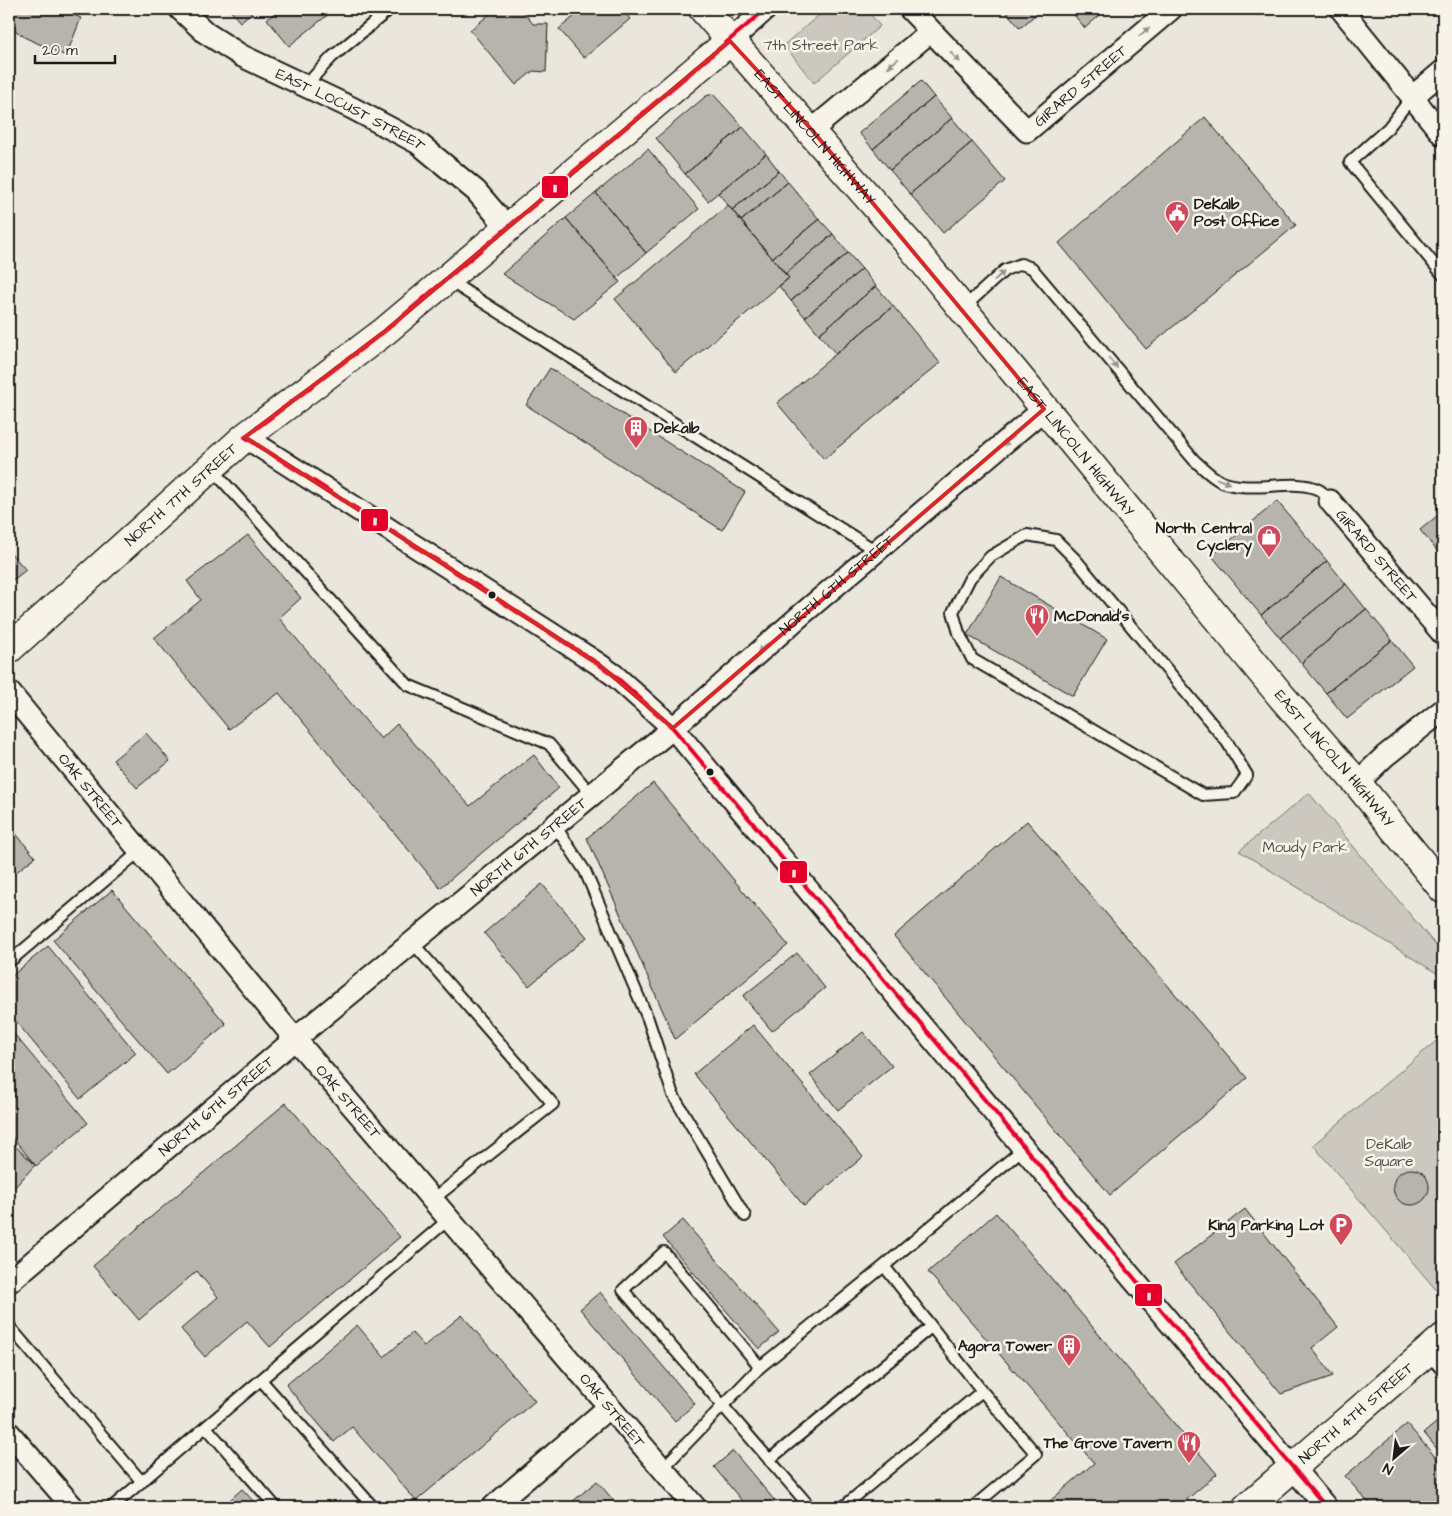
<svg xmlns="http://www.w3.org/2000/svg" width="1452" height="1516" viewBox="0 0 1452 1516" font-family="'Architects Daughter',sans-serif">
	<rect width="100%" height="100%" fill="#eae6dc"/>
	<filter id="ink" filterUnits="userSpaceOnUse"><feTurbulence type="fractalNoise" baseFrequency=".02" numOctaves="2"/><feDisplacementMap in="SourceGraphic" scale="10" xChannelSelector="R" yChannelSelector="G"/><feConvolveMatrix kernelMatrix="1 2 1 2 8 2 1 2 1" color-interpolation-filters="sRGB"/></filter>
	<g filter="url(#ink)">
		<path fill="#ccc8c0" stroke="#74726e" d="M826 9H866L880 26 814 83 784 45Z
			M1309 793 1443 954V977L1239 851Z
			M1442 1036 1443 1287 1438 1292 1313 1145Z"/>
		<path fill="#b6b4ac" stroke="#1c1c1c" d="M9 9H64L62 10 81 18 66 56 26 38 9 26Z
			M229 9H256L240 22Z
			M280 9H335L289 46 267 19Z
			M496 9H521L533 24H548L546 72 533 71 516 85 470 30Z
			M583 9H622L630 19 584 58 559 29Z
			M1004 9H1042L1020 28Z
			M1069 9H1107L1085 28Z
			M921 81 934 97 873 149 859 133Z
			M713 94 743 127 685 174 656 138 706 96Z
			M934 97 952 118 890 170 873 149Z
			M1205 117 1296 225 1146 349 1059 243Z
			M952 118 972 142 910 194 890 170Z
			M743 127 766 154 708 201 685 174Z
			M972 142 1005 181 943 233 910 194Z
			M648 149 699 209 646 253 596 193Z
			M766 154 779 171 732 210 718 193Z
			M779 171 788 182 741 221 732 210Z
			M788 182 819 219 772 258 741 221Z
			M596 193 646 253 617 278 566 218Z
			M728 205 789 278 676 372 615 299Z
			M566 218 620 282 574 319 502 274Z
			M819 219 833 234 785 274 772 258Z
			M833 234 848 253 791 301 779 286 789 278 785 274Z
			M848 253 862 269 805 317 791 301Z
			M862 269 876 286 819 334 805 317Z
			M876 286 893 306 836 354 819 334Z
			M893 306 940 363 824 459 777 403Z
			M550 368 745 492 722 530 526 405Z
			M1277 501 1327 561 1261 615 1212 556Z
			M1443 511V558L1420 530Z
			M248 535 301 598 279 618 381 739 397 724 470 806 534 755 559 788 440 888 279 693 229 729 154 638 201 600 187 581Z
			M9 551 26 570 9 583Z
			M1327 561 1346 584 1280 638 1261 615Z
			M1001 577 1107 639 1073 696 967 635Z
			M1346 584 1366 609 1301 663 1280 638Z
			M1366 609 1392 640 1326 693 1301 663Z
			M1392 640 1413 666 1347 719 1326 693Z
			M146 733 170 761 137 788 113 760Z
			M653 783 788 945 675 1039 587 838Z
			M1027 821 1247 1078 1110 1195 894 936Z
			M9 825 35 857 9 878Z
			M542 884 587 937 529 986 484 933Z
			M112 890 226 1024 167 1074 53 940Z
			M48 946 136 1053 80 1099 9 1013V978Z
			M797 953 825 988 772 1031 743 996Z
			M753 1025 863 1157 804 1206 694 1074Z
			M9 1028 88 1123 36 1166 9 1133Z
			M863 1032 892 1066 838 1110 810 1075Z
			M286 1103 400 1237 270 1347 247 1321 205 1357 181 1329 218 1297 197 1271 139 1320 93 1266Z
			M9 1140 35 1165 14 1188 9 1183Z
			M1393 1187a18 18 0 1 1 36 0a18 18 0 1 1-36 0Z
			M1245 1209 1338 1327 1312 1348 1333 1376 1281 1394 1174 1264Z
			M996 1213 1217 1474 1178 1507H1043L1094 1463 928 1272Z
			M683 1220 779 1332 759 1349 663 1237Z
			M600 1292 695 1404 675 1421 580 1309Z
			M462 1315 535 1401 416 1501 352 1427 334 1442 286 1385 357 1325 384 1357 412 1333 424 1346Z
			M1443 1417V1456L1424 1433Z
			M1407 1424 1443 1466V1507H1372L1345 1476Z
			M733 1451 780 1507H747L714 1467Z
			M597 1481 619 1507H566Z
			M242 1489 259 1507H222Z"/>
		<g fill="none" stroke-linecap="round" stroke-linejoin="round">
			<defs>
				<path id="lane" d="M305 86 332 57 390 9
					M1412 97 1388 128 1350 162 1443 275
					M448 280 876 551
					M963 308 1005 270 1021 264 1032 268 1194 460C1203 468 1211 477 1222 482 1252 494 1296 477 1319 490 1323 492 1327 498 1330 501
					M211 468 408 685 549 744 591 794
					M1027 535 1056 540 1076 560 1227 742 1247 775 1234 793 1203 795 972 659 959 633 953 612 970 578 991 556Z
					M554 824 585 871 648 1019 673 1095 745 1216
					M412 942 553 1104 432 1200
					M9 962 140 851
					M884 1266 982 1391 1036 1454 973 1507
					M9 1326 142 1482
					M1427 1353 1443 1371
					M261 1380 373 1507
					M206 1427 276 1507
					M769 1460 931 1327
					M662 1469 760 1367
					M112 1507 449 1219
					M810 1507 623 1290 664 1252 760 1367 884 1266 1024 1148
					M843 1507 982 1391"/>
				<g id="street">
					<path id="s1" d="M180 9 206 33 242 56 352 108 418 143 476 191 507 227"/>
					<path id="s2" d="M910 9 1027 131 1171 9"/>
					<path d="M1341 9 1443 135"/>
					<path d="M730 41 766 9"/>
					<path d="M1412 97 1443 71"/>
					<path d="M812 130 930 32"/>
					<path d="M245 437 597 663 614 675 673 728 1132 1278 1326 1507"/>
					<path id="s3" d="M1330 501 1443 634"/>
					<path id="s4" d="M9 692 295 1039 695 1507"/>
					<path d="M1357 783 1385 756 1443 710"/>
					<path id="s5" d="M9 1282 295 1039 673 728 801 615 1044 409"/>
					<path d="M9 1433 73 1507"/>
					<path d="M493 1507 609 1407"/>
				</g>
				<g id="secondary">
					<path id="s6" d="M9 649 245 437 385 331 730 41"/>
				</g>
				<g id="primary">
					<path id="s7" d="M703 9 910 245 1282 697 1357 783 1443 889"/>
					<path id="s8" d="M1247 1507 1443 1338"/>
				</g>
			</defs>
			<use href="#lane" stroke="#1c1c1c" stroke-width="14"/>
			<use href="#street" stroke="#1c1c1c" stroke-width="25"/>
			<use href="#secondary" stroke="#1c1c1c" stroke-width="31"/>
			<use href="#primary" stroke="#1c1c1c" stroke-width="31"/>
			<use href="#lane" stroke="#f7f3e8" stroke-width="10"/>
			<use href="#street" stroke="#f7f3e8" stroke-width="21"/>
			<use href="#secondary" stroke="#f7f3e8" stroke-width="28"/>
			<use href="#primary" stroke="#f7f3e8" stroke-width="28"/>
			<defs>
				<path id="bus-1" d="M766 9 385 331 245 437 597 663 614 675 673 728 1326 1507"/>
			</defs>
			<use href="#bus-1" stroke="#f7f3e8" stroke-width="8"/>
			<use href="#bus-1" stroke="#e4002b" stroke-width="4"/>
		</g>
		<defs><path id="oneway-solid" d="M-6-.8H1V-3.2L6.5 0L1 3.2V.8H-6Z" transform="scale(1.25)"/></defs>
		<g fill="#94928c">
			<use href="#oneway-solid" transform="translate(1144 32) rotate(-40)"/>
			<use href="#oneway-solid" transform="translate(955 57) rotate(46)"/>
			<use href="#oneway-solid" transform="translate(893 63) rotate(140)"/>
			<use href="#oneway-solid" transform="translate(999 276) rotate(-42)"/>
			<use href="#oneway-solid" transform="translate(1113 363) rotate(50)"/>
			<use href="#oneway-solid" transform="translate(1008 441) rotate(140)"/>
			<use href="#oneway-solid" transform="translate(1223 481) rotate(21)"/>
			<use href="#oneway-solid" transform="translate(763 648) rotate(139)"/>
		</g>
	</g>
	<path fill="none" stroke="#d62828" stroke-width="4" stroke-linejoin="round" d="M730 41 812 130 1044 409 673 728 597 663 245 437 385 331Z"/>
	<defs>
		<symbol id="civic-pin" viewBox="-11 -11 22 30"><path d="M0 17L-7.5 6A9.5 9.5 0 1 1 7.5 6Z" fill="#d1495b" stroke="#f7f3e8"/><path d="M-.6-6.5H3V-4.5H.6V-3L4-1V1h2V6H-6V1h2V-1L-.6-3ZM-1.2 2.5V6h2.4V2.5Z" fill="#fff"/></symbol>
		<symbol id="building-pin" viewBox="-11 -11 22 30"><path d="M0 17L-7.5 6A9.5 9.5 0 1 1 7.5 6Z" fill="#d1495b" stroke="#f7f3e8"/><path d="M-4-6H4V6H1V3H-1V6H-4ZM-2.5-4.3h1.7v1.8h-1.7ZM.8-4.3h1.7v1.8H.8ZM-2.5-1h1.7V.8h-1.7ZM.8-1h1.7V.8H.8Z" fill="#fff"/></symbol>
		<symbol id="shop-pin" viewBox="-11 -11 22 30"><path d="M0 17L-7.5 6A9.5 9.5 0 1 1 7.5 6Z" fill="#d1495b" stroke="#f7f3e8"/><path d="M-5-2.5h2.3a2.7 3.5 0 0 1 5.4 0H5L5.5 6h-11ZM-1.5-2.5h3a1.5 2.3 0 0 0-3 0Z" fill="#fff"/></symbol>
		<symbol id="restaurant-pin" viewBox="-11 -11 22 30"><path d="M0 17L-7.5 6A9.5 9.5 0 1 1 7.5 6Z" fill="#d1495b" stroke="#f7f3e8"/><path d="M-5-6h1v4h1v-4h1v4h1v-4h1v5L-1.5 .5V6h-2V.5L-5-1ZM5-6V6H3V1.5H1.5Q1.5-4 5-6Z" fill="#fff"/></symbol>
		<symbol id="parking-pin" viewBox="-11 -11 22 30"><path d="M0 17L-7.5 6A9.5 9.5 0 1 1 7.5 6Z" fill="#d1495b" stroke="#f7f3e8"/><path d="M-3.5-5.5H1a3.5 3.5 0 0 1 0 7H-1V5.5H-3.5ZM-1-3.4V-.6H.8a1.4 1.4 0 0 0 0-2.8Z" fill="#fff"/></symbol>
	</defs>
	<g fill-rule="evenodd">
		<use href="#civic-pin" x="1163" y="199" width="28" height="38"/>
		<use href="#building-pin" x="622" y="414" width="28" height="38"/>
		<use href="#shop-pin" x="1255" y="523" width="28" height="38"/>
		<use href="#restaurant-pin" x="1023" y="602" width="28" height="38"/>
		<use href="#parking-pin" x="1327" y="1211" width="28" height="38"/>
		<use href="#building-pin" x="1055" y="1332" width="28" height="38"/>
		<use href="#restaurant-pin" x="1175" y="1429" width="28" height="38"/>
	</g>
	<g fill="#1c1c1c" stroke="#f7f3e8" stroke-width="2">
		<circle cx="492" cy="595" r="4.5"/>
		<circle cx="710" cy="772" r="4.5"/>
	</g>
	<g text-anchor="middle" stroke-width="5" stroke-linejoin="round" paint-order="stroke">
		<g font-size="15" fill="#51504d" stroke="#f7f3e8">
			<text x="821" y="50">7th Street Park</text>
			<text x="1305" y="852">Moudy Park</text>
			<text x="1389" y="1149">DeKalb<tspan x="1389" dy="17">Square</tspan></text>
		</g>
		<g font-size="15" fill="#1c1c1c" stroke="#f7f3e8">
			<text dy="5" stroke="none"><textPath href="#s2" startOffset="239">GIRARD STREET</textPath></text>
			<text dy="5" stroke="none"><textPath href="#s1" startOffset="199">EAST LOCUST STREET</textPath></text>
			<text dy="5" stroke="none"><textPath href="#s7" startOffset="170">EAST LINCOLN HIGHWAY</textPath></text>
			<text dy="5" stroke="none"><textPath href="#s7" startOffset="575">EAST LINCOLN HIGHWAY</textPath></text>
			<text dy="5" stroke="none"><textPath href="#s6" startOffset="231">NORTH 7TH STREET</textPath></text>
			<text dy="5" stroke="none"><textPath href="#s3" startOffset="72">GIRARD STREET</textPath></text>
			<text dy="5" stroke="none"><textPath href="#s5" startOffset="1082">NORTH 6TH STREET</textPath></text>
			<text dy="5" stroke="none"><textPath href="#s7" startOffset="980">EAST LINCOLN HIGHWAY</textPath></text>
			<text dy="5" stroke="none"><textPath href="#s4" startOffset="128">OAK STREET</textPath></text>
			<text dy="5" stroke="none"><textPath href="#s5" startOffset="678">NORTH 6TH STREET</textPath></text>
			<text dy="5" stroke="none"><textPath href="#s4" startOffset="532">OAK STREET</textPath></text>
			<text dy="5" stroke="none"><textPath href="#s5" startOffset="272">NORTH 6TH STREET</textPath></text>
			<text dy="5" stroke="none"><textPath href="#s4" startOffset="938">OAK STREET</textPath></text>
			<text dy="5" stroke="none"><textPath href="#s8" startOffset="144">NORTH 4TH STREET</textPath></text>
		</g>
		<g font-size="15" font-weight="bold" fill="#1c1c1c" stroke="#f7f3e8" text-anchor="end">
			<text x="1194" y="209" text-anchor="start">DeKalb<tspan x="1194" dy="17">Post Office</tspan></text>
			<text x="654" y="433" text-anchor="start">Dekalb</text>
			<text x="1252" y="533">North Central<tspan x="1252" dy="17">Cyclery</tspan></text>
			<text x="1054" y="621" text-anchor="start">McDonald's</text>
			<text x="1324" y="1230">King Parking Lot</text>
			<text x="1052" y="1351">Agora Tower</text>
			<text x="1172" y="1448">The Grove Tavern</text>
		</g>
	</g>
	<g stroke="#f7f3e8" stroke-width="2">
		<rect x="541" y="175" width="28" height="24" rx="5" fill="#e4002b"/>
		<rect x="360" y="508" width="29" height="24" rx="5" fill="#e4002b"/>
		<rect x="779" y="860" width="29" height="24" rx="5" fill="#e4002b"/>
		<rect x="1134" y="1283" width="29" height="24" rx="5" fill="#e4002b"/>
	</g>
	<g font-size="14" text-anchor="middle" font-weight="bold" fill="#fff">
		<text x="555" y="192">11</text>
		<text x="375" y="525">11</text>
		<text x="794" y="877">11</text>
		<text x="1149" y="1300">11</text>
	</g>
	<rect width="1452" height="1516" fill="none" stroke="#f7f3e8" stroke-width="30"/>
	<rect x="15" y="15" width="1422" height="1486" fill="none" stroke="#1c1c1c" stroke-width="2" filter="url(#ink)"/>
	<g transform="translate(1394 1458) rotate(208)" stroke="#f7f3e8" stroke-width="4" paint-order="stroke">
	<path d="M0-4L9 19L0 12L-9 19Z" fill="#1c1c1c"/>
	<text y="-8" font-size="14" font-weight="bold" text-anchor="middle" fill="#1c1c1c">N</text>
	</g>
	<path d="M35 55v8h80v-8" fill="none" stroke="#1c1c1c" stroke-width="2.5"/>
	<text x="42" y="55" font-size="15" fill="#1c1c1c" stroke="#f7f3e8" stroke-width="4" paint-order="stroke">20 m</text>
</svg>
